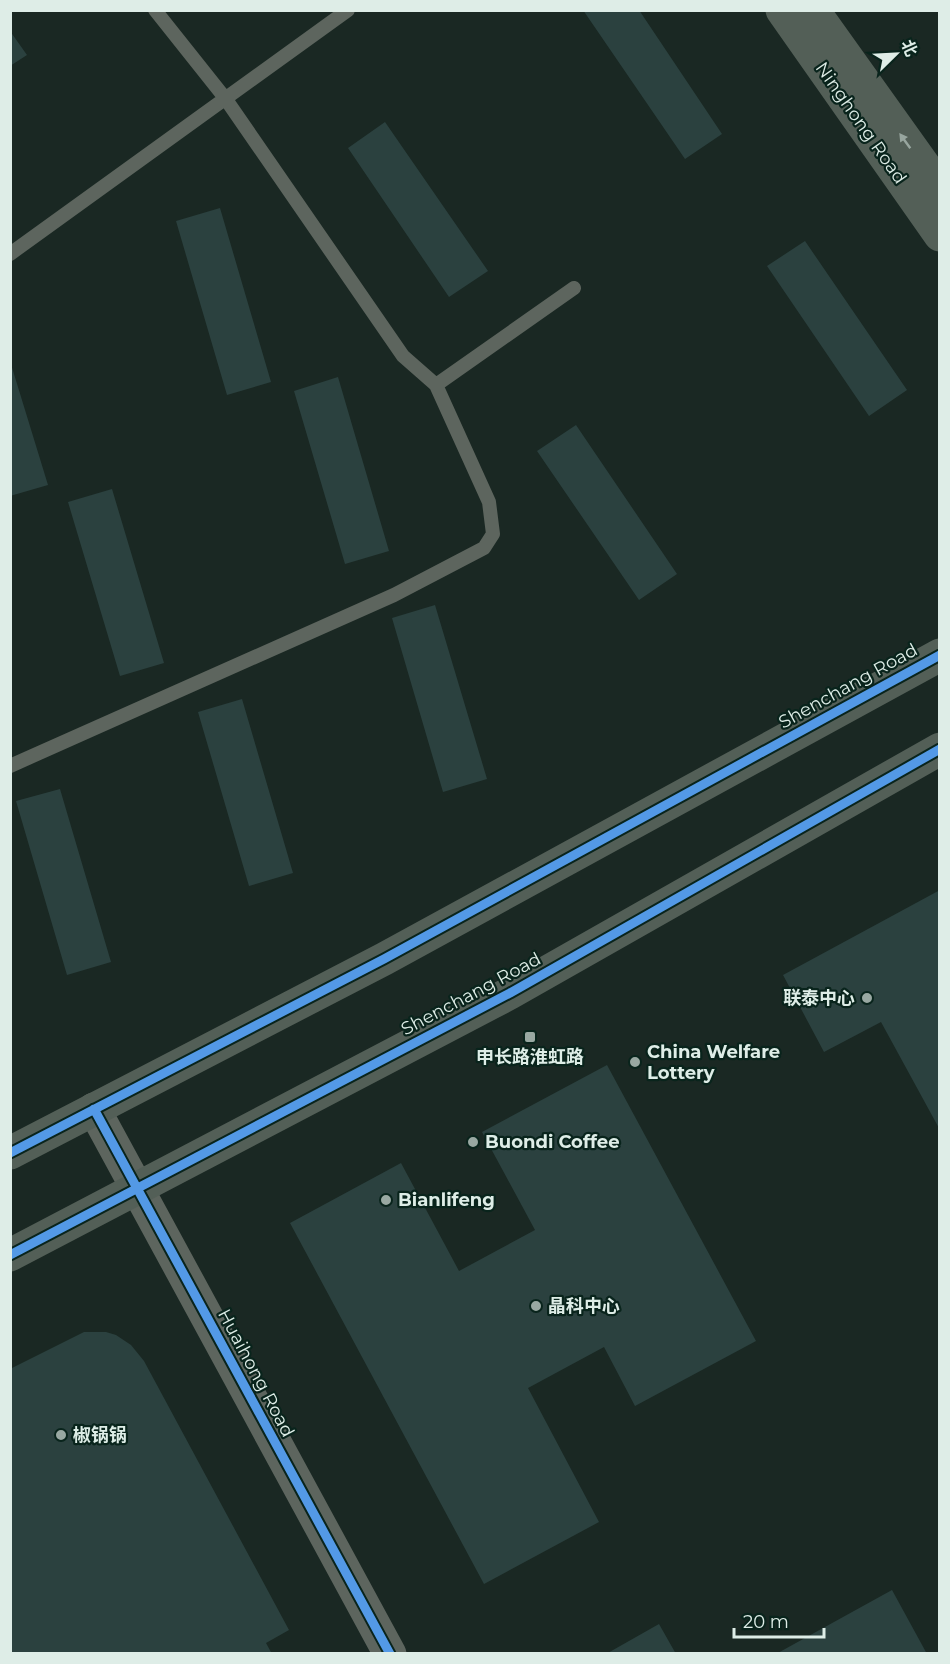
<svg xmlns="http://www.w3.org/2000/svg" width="950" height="1664" viewBox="0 0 950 1664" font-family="Montserrat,'Noto Sans SC',sans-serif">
	<rect width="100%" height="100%" fill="#1a2823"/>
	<path fill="#2b413f" d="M583 10H639L722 134 685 159Z
		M10 31 27 55 10 66Z
		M385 122 488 271 449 297 348 148Z
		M220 208 271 382 227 395 176 221Z
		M805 241 907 390 869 416 767 266Z
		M10 361 48 485 10 496Z
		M338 377 389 551 345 564 294 391Z
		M576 425 677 574 639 600 537 451Z
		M112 489 164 663 120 676 68 502Z
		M435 605 487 779 443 792 392 618Z
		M242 699 293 873 249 886 198 712Z
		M60 789 111 962 67 975 16 801Z
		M940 890V1130L881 1022 824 1052 783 975Z
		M607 1065 756 1341 635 1406 604 1347 528 1388 599 1522 484 1584 290 1223 401 1163 459 1271 535 1230 482 1132Z
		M84 1332H106L116 1335 131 1345 144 1361 289 1630 266 1643 272 1654H10V1369Z
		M892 1590 927 1654H776Z
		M659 1624 676 1654H606Z"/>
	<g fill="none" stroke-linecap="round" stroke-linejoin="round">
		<path stroke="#5d655e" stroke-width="14" d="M10 254 348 10
			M436 385 574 288
			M10 766 394 595 484 548 493 534 489 502 436 385 403 356 225 98 155 10"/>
		<path stroke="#5d655e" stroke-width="33" d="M94 1109 390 1654"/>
		<path stroke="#535f57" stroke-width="33" d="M782 10 940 235
			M813 10 940 188
			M10 1153 384 959 940 655
			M10 1255 510 993 940 749"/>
		<defs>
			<path id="cycleway" d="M94 1109 390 1654
				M10 1153 384 959 940 655
				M10 1255 510 993 940 749"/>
		</defs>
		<use href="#cycleway" stroke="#09241c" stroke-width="13"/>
		<use href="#cycleway" stroke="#5399e6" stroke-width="9"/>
	</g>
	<defs><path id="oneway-solid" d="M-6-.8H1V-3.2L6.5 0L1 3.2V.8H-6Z" transform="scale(1.5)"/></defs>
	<use fill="#98a69f" href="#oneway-solid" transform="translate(905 141) rotate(-126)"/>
	<g fill="#99a8a2" stroke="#09241c" stroke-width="2">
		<circle cx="867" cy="998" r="6"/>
		<rect x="524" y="1031" width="12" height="12" rx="3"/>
		<circle cx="635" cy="1062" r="6"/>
		<circle cx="473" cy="1142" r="6"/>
		<circle cx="386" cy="1200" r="6"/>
		<circle cx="536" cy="1306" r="6"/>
		<circle cx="61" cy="1435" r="6"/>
	</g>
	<g text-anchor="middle" stroke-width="4.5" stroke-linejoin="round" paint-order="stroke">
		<g font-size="18" fill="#deede7" stroke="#09241c">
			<text transform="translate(861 123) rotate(55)" y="6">Ninghong Road</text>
			<text transform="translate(848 686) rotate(-29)" y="6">Shenchang Road</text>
			<text transform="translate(471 994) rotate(-28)" y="6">Shenchang Road</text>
			<text transform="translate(256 1373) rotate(62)" y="6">Huaihong Road</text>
		</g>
		<g font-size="18" font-weight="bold" fill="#deede7" stroke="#09241c" text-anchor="start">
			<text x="855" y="1004" text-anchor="end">联泰中心</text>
			<text x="647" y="1058">China Welfare<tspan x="647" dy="21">Lottery</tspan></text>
			<text x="530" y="1063" text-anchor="middle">申长路淮虹路</text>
			<text x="485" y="1148">Buondi Coffee</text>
			<text x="398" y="1206">Bianlifeng</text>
			<text x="548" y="1312">晶科中心</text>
			<text x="73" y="1441">椒锅锅</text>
		</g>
	</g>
	<rect width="950" height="1664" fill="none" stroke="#deede7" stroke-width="24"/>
	<g transform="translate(896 54) rotate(66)" stroke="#09241c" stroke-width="4.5" paint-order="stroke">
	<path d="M0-4.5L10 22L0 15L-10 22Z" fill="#deede7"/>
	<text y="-9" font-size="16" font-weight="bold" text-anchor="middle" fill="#deede7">北</text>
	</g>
	<path d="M734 1628v9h90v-9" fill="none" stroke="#deede7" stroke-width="3"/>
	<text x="743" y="1628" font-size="18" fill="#deede7" stroke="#09241c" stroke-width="4.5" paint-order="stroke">20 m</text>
</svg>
